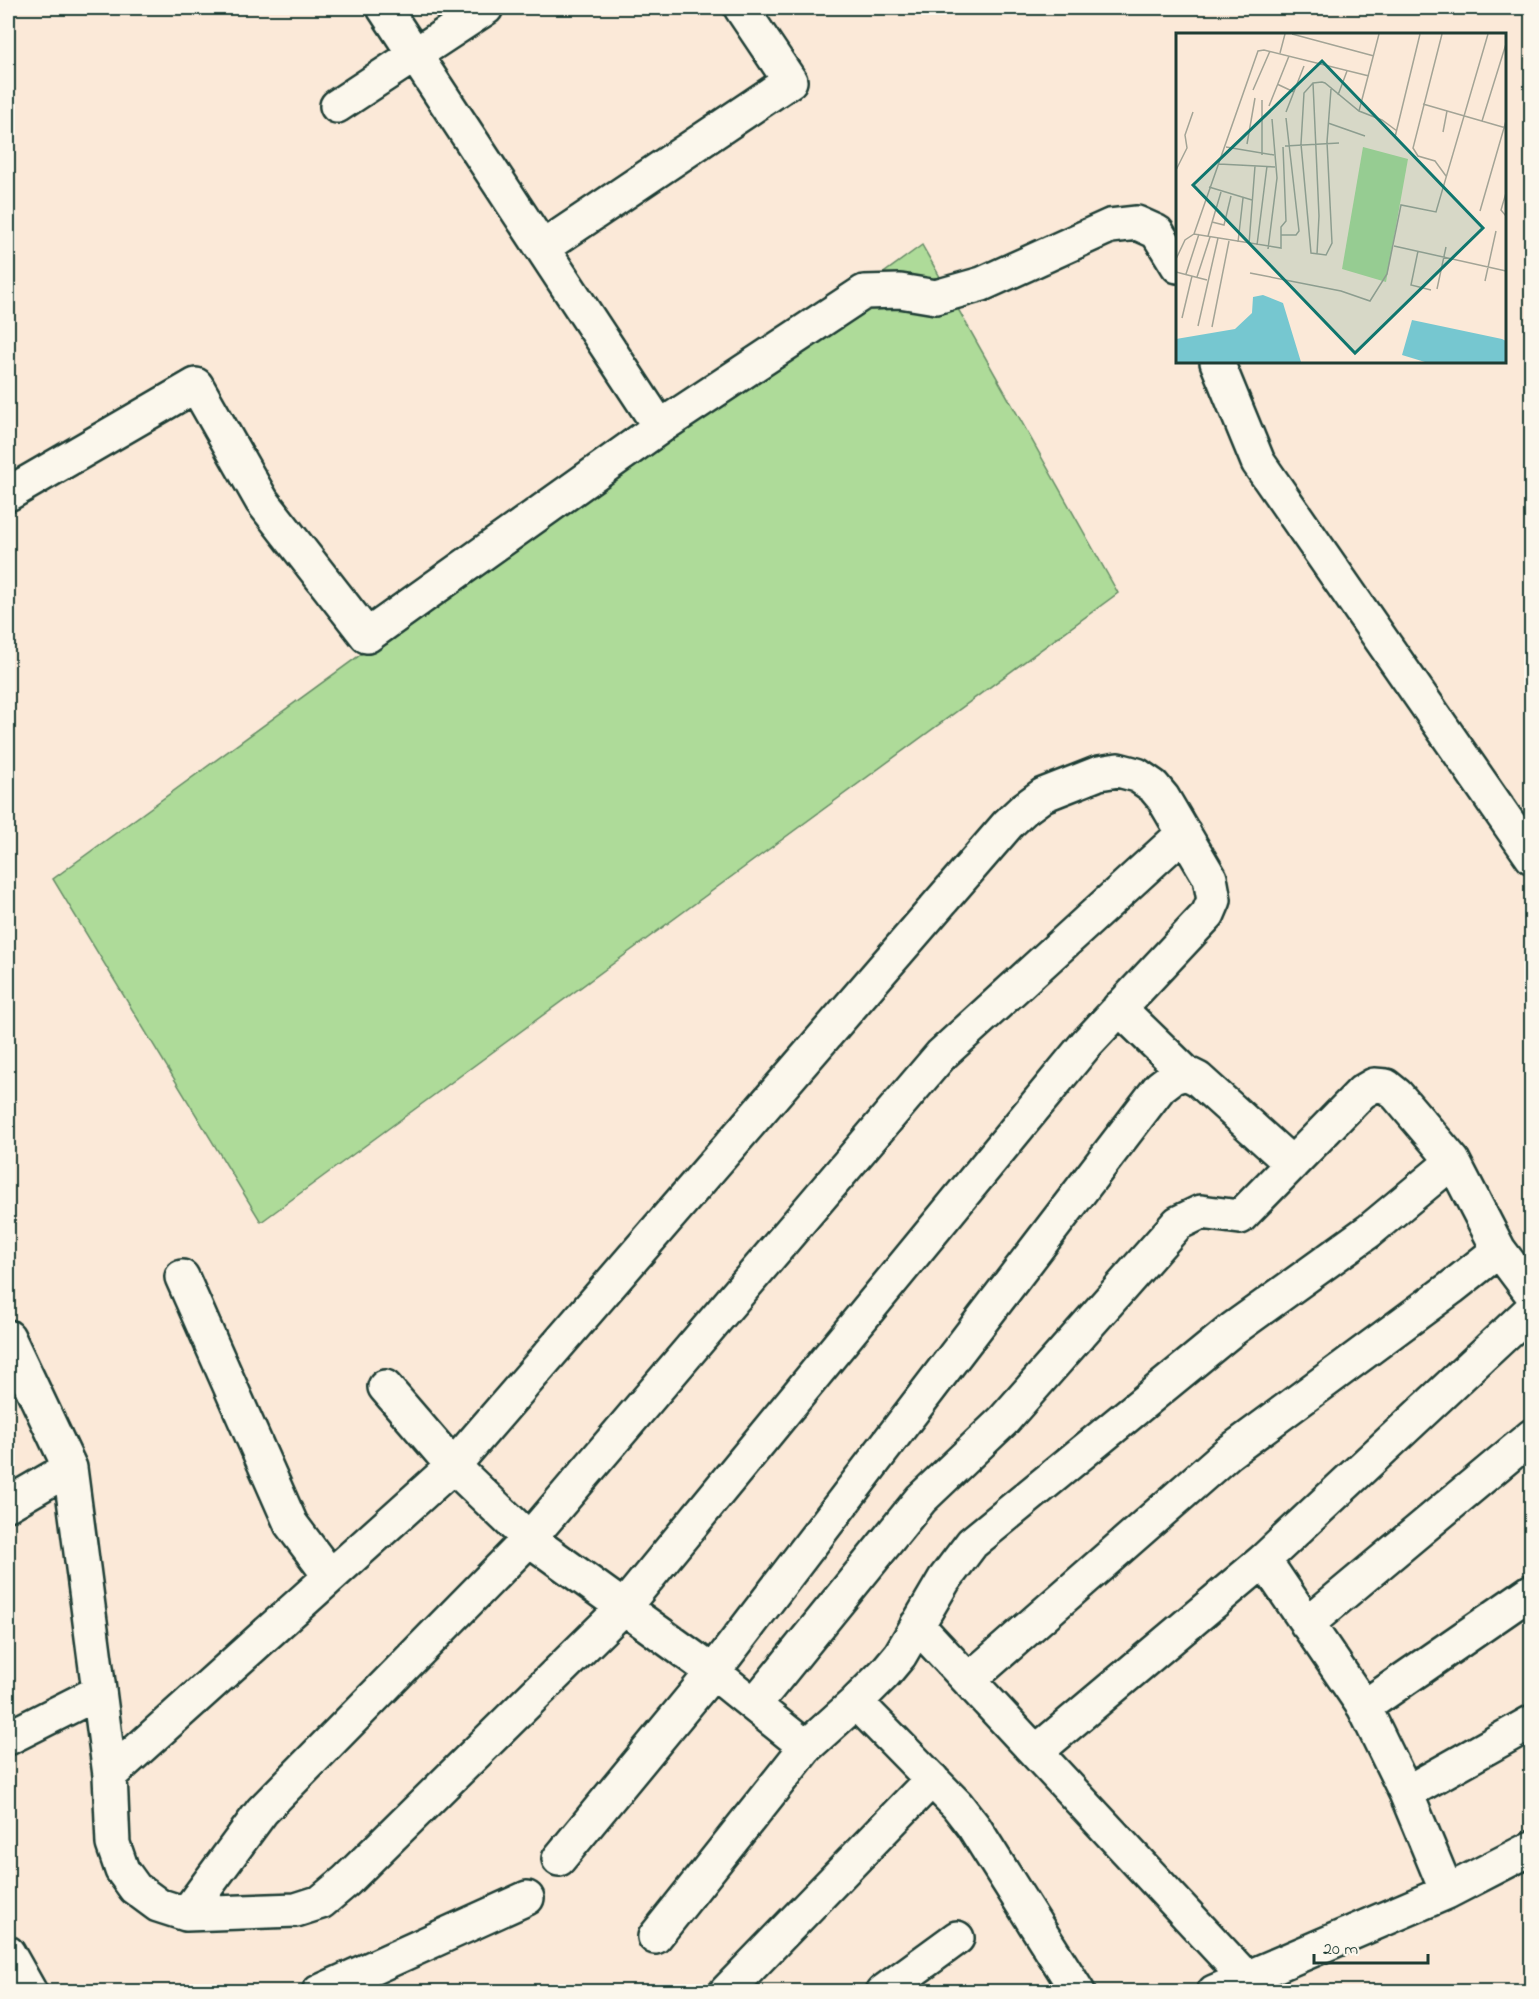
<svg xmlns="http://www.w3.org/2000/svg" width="1539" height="1999" viewBox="0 0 1539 1999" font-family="'Indie Flower',sans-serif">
	<rect width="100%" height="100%" fill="#fbe9d8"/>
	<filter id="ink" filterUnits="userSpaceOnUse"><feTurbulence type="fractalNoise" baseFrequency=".0167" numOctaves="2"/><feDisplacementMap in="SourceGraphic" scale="12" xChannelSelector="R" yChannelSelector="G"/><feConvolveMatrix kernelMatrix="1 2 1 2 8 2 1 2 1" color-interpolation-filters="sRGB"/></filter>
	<g filter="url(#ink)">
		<path fill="#aedb99" stroke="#668c66" stroke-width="1.5" d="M922 245 1118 593 261 1222 53 879Z"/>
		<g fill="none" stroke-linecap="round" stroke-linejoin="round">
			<defs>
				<path id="minor" d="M384 8 660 427
					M337 106 486 8
					M542 248 790 81 741 8
					M1217 362 1258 462 1532 857
					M8 494 196 385 262 501 367 636 660 427 864 292 900 291 936 297 982 284 1110 226 1137 223 1157 232 1178 266
					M1119 1008 1186 1073
					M182 1277 291 1524 330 1576
					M8 1337 70 1468 110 1775 113 1844 122 1870 135 1888 158 1905 186 1914 296 1910 321 1902 346 1881 623 1608 1087 1043 1208 914 1214 900 1210 878 1163 798 1153 786 1137 775 1118 770 1099 773 1043 795 1024 809 1008 824 453 1466 110 1775
					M385 1387 453 1466 529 1539 713 1672 806 1747
					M8 1504 70 1468
					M1264 1560 1364 1707 1406 1793 1447 1892
					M1307 1624 1532 1436
					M917 1625 1246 1978
					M969 1680 1228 1453 1451 1288 1499 1250
					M856 1702 957 1805 974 1827 1078 1992
					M754 1705 921 1499 1003 1421 1178 1223 1201 1212 1240 1217 1362 1092 1374 1085 1386 1086 1397 1095 1453 1161 1499 1250 1532 1294
					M1364 1707 1532 1591
					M8 1738 99 1692
					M1036 1752 1264 1560 1532 1309
					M1406 1793 1532 1722
					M559 1859 713 1672 1160 1087 1173 1077 1186 1073 1198 1079 1292 1164
					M186 1914 262 1811 529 1539 941 1055 1184 833
					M655 1937 806 1747 856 1702 885 1673 900 1655 944 1580 972 1543 1233 1329 1369 1231 1453 1161
					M8 1953 30 1992
					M319 1992 527 1898
					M726 1992 932 1779
					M883 1992 957 1938
					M1214 1992 1447 1892 1532 1848"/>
			</defs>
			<use href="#minor" stroke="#1f3d34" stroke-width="38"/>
			<use href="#minor" stroke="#fbf7ec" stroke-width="33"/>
		</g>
	</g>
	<g transform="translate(1176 33)">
		<rect width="330" height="330" fill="#fbe9d8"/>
		<path d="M187 114 232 126 210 249 166 236Z" fill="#aedb99"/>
		<path d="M87 262 107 270 125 329H0V306L59 296 76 280 77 264ZM236 287 326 306 330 308V329H249L226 322Z" fill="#76c7d0"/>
		<path fill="none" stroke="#a3a496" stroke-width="1.5" d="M116 1 198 23M266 1 237 115 242 123 259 128 270 143M104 20 109 1M137 50 143 183 141 221M101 51 118 59M155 56 151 109 156 210 150 222 135 220 125 111 128 60 137 50 146 49 149 50 183 78 206 87 221 98M77 57 94 18M162 62 171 38M247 71 330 95M93 73 113 23M183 78 203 1M110 79 128 33M306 88 330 11M152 90 189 103M267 99 271 78M219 104 244 1M71 111 79 65M109 113 163 110M50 114 98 122M86 122V67M43 131 99 134M0 137 11 115 9 102 17 79M33 154 76 167M330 160 325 177 330 183M304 178 330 88M36 189 48 192 55 163M18 201 82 18 88 17 193 43M105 202H120L123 198 110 85M32 203 45 159M62 209 67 165M73 211 79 133M81 212 91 133M218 213 330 238M92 216 101 145 96 86M242 218 235 252 255 257M0 226 9 207 18 201 105 215V194L110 188 107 114M0 239 31 247M74 240 165 258 194 268 211 241 225 172 260 179 312 1M10 241 23 201M21 244 34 204M309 248 320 198M261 256 270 214M6 285 16 243M22 293 42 205M36 294 53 208"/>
		<path fill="#0f766e" fill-opacity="0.15" stroke="#0f766e" stroke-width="3" d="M146 28 307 195 179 320 17 152Z"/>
		<rect width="330" height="330" fill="none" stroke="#1f3d34" stroke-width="3"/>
	</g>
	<rect width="1539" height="1999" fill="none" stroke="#fbf7ec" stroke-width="30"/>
	<rect x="15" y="15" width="1509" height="1969" fill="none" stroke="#1f3d34" stroke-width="2" filter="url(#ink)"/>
	<path d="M1314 1954v9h114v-9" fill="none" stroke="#1f3d34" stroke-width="3"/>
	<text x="1323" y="1954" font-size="18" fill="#1f3d34" stroke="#fbf7ec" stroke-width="4.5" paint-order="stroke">20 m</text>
</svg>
